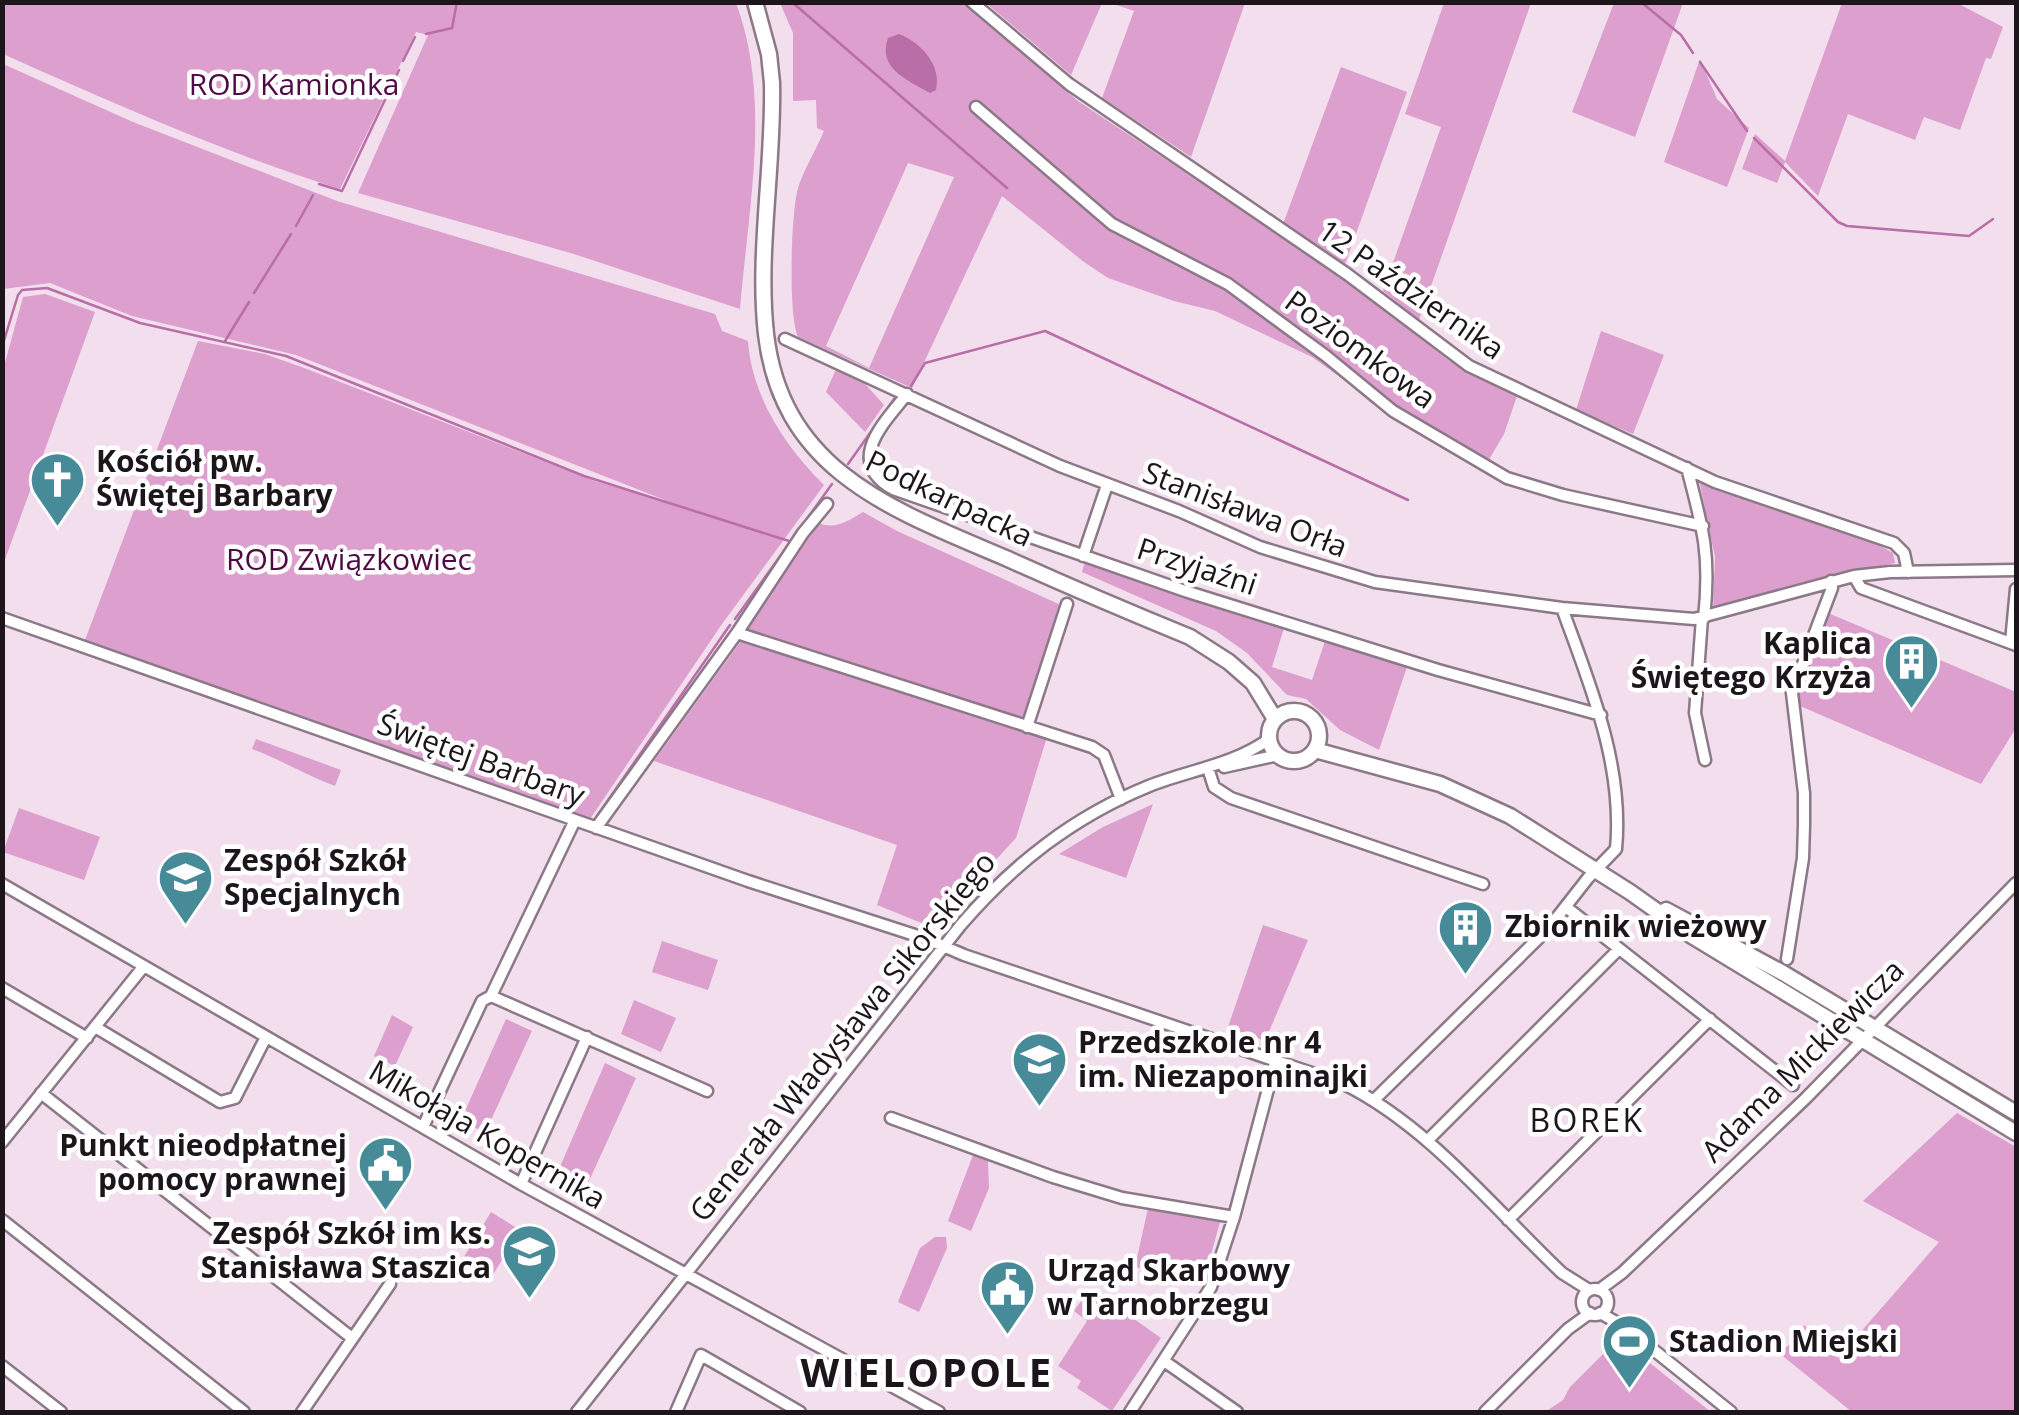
<svg xmlns="http://www.w3.org/2000/svg" width="2019" height="1415" viewBox="0 0 2019 1415" font-family="'Open Sans',sans-serif">
	<rect width="100%" height="100%" fill="#f2deed"/>
	<path fill="#dd9fcd" fill-rule="evenodd" d="M3 2 736 3C772 99 748 209 740 309L574 254 358 193 428 35 416 32 340 189C225 153 113 103 3 54Z
		M780 3H966L1078 101 1329 268 1451 362 1517 396 1504 434 1487 463 1385 409 1312 357 1215 311 1174 301 1108 278 1084 262 1002 196 912 388 798 337C788 316 791 212 798 188 804 169 816 150 824 131L817 128 816 100 793 101V33ZM908 163 954 177 869 368 826 346Z
		M986 3H1102L1071 75Z
		M1111 3H1245L1191 157 1102 98 1134 11Z
		M1444 3H1531L1419 320 1383 291 1441 127 1405 114Z
		M1614 3H1683L1635 137 1572 112Z
		M1842 3H1957L2003 27 1991 59 1986 58 1960 130 1924 117 1915 140 1848 114 1818 196 1785 162 1777 183 1742 169 1755 134 1785 161Z
		M1700 59 1717 99 1749 128 1727 187 1664 162Z
		M3 64 133 122 337 201 715 314 722 331 748 341C752 397 785 446 824 485L722 624 590 819 85 640 198 341 265 354 307 369 597 482 670 502 296 355 132 316 50 283 3 289Z
		M1341 67 1407 92 1344 267 1283 224Z
		M45 294 95 312 3 565V370L23 297Z
		M1601 331 1664 355 1633 434 1576 410Z
		M837 367 859 377 884 405 865 432 826 392Z
		M1699 480 1867 538 1893 553 1895 563 1826 578 1713 610 1715 557Z
		M863 512 897 531 1061 605 1026 720 746 630 819 523C835 530 848 521 863 512Z
		M1085 561 1285 625 1272 667 1312 680 1326 638 1408 664 1379 750 1340 730 1306 699 1287 695 1247 653 1216 631 1082 572Z
		M1828 613 2016 692V728L1981 784 1800 706 1797 694Z
		M741 641 1047 737 1016 838 937 924 929 926 877 905 897 845 654 761Z
		M256 739 341 770 335 786C306 775 281 760 252 749Z
		M1153 804 1126 878 1059 854 1103 827Z
		M19 808 100 837 84 880 3 852Z
		M1263 925 1308 940 1265 1041 1228 1027Z
		M662 941 718 960 708 990 652 972Z
		M634 1000 676 1018 661 1052 621 1034Z
		M392 1015 413 1027 395 1066 374 1056Z
		M506 1019 532 1031 485 1133 461 1120Z
		M605 1063 636 1078 584 1192 556 1176Z
		M1957 1113 2016 1147V1412H1852L1779 1353 1800 1336 1798 1332 1804 1325 1838 1358 1939 1242 1863 1201Z
		M973 1155 988 1161 989 1188 971 1231 948 1221Z
		M1148 1208 1220 1222 1204 1280 1135 1267Z
		M491 1212 520 1230 488 1283 459 1265Z
		M935 1237H946L947 1248 919 1312 898 1302 920 1248Z
		M1090 1288 1161 1338 1112 1411 1077 1388 1081 1381 1058 1366 1087 1321 1074 1311Z
		M1616 1341 1627 1349 1630 1347 1711 1412H1545L1563 1400 1570 1387Z"/>
	<path fill="#b96ea8" d="M899 34C922 43 942 66 936 90L930 93C907 80 877 68 888 38Z"/>
	<g fill="none" stroke-linecap="round" stroke-linejoin="round">
		<path stroke="#b96ea8" stroke-width="2.5" d="M792 2 1007 188
			M1641 2 1681 35 1693 53
			M426 34 452 28 457 2
			M403 61 415 37
			M1700 62 1747 131
			M1754 138 1838 222 1847 226 1969 236 1993 219
			M319 184 342 191 399 70
			M296 226 313 195
			M254 293 291 234
			M225 341 249 302
			M2 347 18 295 22 290 47 288 140 323 286 356 584 476 789 541
			M911 386 925 363 1045 331 1408 500
			M848 464 897 395
			M735 619 832 484
			M597 816 730 625"/>
		<defs>
			<path id="minor" d="M972 2 1069 84 1347 274 1469 366 1715 482 1894 543 1904 553 1908 572
				M976 107 1112 224 1228 284 1326 356 1393 411 1507 478 1563 495 1703 526
				M785 339 1060 466 1179 511 1260 547 1375 582 1562 608 1694 619 1854 576 1890 572 2016 570
				M907 394C884 423 844 461 893 489L1185 591 1438 670 1601 715
				M1687 468C1703 528 1711 556 1704 618
				M1083 556 1107 485
				M1854 576 1861 588 2016 645
				M2 618 748 881 927 939 964 955 1344 1084C1430 1127 1493 1208 1562 1273L1589 1290
				M1702 618 1695 713 1705 760
				M737 633 1092 747 1104 755 1121 799
				M2011 642 2016 589
				M1027 727 1067 604
				M1224 767 1278 755
				M1208 768 1214 787 1231 798 1483 884
				M596 828 737 633 803 533 827 504
				M2 884 521 1184 939 1412
				M1566 907 1793 1085
				M1787 959 1803 858 1804 825V793L1792 693 1832 588 1831 581
				M2 988 87 1038
				M491 996 707 1091
				M95 1027 220 1102 235 1098 266 1037
				M41 1093 352 1338
				M1375 1099 1548 929 1588 878 1616 849C1624 765 1590 685 1562 608
				M891 1118 1053 1177 1122 1198 1234 1217
				M423 1127 482 1001 491 996 575 820
				M1427 1141 1619 949
				M2 1142 144 966
				M521 1184 587 1037
				M2 1220 244 1412
				M1508 1220 1710 1019
				M1582 1302a13 13 0 1 1 26 0a13 13 0 1 1-26 0Z
				M1599 1290 1622 1273 1806 1098 2016 883
				M1600 1313 1625 1327 1731 1412
				M1164 1361 1237 1412
				M2 1366 61 1412
				M302 1412 390 1284
				M577 1412 960 926C1013 864 1073 817 1149 786 1189 770 1233 765 1269 739
				M676 1412 701 1355 800 1412
				M1130 1412 1211 1287 1234 1217 1276 1059
				M1485 1412 1568 1329 1590 1313"/>
			<path id="major" d="M755 2 769 54 772 83C774 164 757 254 766 334 782 473 896 511 1008 559 1068 586 1129 612 1190 637L1229 662 1253 683 1275 719
				M1269 736a25 25 0 1 1 50 0a25 25 0 1 1-50 0Z
				M1315 750 1440 784 1510 816 1630 892 1692 936 2016 1133
				M1666 910 1783 973 2016 1113"/>
		</defs>
		<use href="#minor" stroke="#8c7987" stroke-width="15"/>
		<use href="#major" stroke="#8c7987" stroke-width="19"/>
		<use href="#minor" stroke="#fff" stroke-width="10"/>
		<use href="#major" stroke="#fff" stroke-width="14"/>
	</g>
	<defs>
		<symbol id="church-pin" viewBox="-11 -11 22 30"><path d="M0 17L-7.5 6A9.5 9.5 0 1 1 7.5 6Z" fill="#478b99" stroke="#fff"/><path d="M-1.2-6h2.4v3.5h3.3v2.4h-3.3V6h-2.4V-.1h-3.3v-2.4h3.3Z" fill="#fff"/></symbol>
		<symbol id="building-pin" viewBox="-11 -11 22 30"><path d="M0 17L-7.5 6A9.5 9.5 0 1 1 7.5 6Z" fill="#478b99" stroke="#fff"/><path d="M-4-6H4V6H1V3H-1V6H-4ZM-2.5-4.3h1.7v1.8h-1.7ZM.8-4.3h1.7v1.8H.8ZM-2.5-1h1.7V.8h-1.7ZM.8-1h1.7V.8H.8Z" fill="#fff"/></symbol>
		<symbol id="school-pin" viewBox="-11 -11 22 30"><path d="M0 17L-7.5 6A9.5 9.5 0 1 1 7.5 6Z" fill="#478b99" stroke="#fff"/><path d="M0-5L7-2L0 1L-7-2ZM-4 1L0 2.5L4 1V4Q0 6-4 4Z" fill="#fff"/></symbol>
		<symbol id="civic-pin" viewBox="-11 -11 22 30"><path d="M0 17L-7.5 6A9.5 9.5 0 1 1 7.5 6Z" fill="#478b99" stroke="#fff"/><path d="M-.6-6.5H3V-4.5H.6V-3L4-1V1h2V6H-6V1h2V-1L-.6-3ZM-1.2 2.5V6h2.4V2.5Z" fill="#fff"/></symbol>
		<symbol id="stadium-pin" viewBox="-11 -11 22 30"><path d="M0 17L-7.5 6A9.5 9.5 0 1 1 7.5 6Z" fill="#478b99" stroke="#fff"/><path d="M0-5a6.5 5 0 1 0 0 10a6.5 5 0 1 0 0-10ZM-3.5-1.8h7v3.6h-7Z" fill="#fff"/></symbol>
	</defs>
	<g fill-rule="evenodd">
		<use href="#church-pin" x="26" y="448" width="63" height="86"/>
		<use href="#building-pin" x="1880" y="630" width="63" height="86"/>
		<use href="#school-pin" x="154" y="846" width="63" height="86"/>
		<use href="#building-pin" x="1434" y="896" width="63" height="86"/>
		<use href="#school-pin" x="1008" y="1028" width="63" height="86"/>
		<use href="#civic-pin" x="354" y="1132" width="63" height="86"/>
		<use href="#school-pin" x="498" y="1220" width="63" height="86"/>
		<use href="#civic-pin" x="976" y="1256" width="63" height="86"/>
		<use href="#stadium-pin" x="1598" y="1310" width="63" height="86"/>
	</g>
	<g text-anchor="middle" stroke-width="9" stroke-linejoin="round" paint-order="stroke">
		<g font-size="30" fill="#4f0944" stroke="#fff">
			<text x="294" y="95">ROD Kamionka</text>
			<text x="349" y="570">ROD Związkowiec</text>
		</g>
		<g font-size="30" fill="#1c151a" stroke="#fff">
			<text transform="translate(1411 290) rotate(35)" y="10">12 Października</text>
			<text transform="translate(1360 350) rotate(36)" y="10">Poziomkowa</text>
			<text transform="translate(949 499) rotate(26)" y="10">Podkarpacka</text>
			<text transform="translate(1245 510) rotate(21)" y="10">Stanisława Orła</text>
			<text transform="translate(1197 567) rotate(18)" y="10">Przyjaźni</text>
			<text transform="translate(481 760) rotate(20)" y="10">Świętej Barbary</text>
			<text transform="translate(843 1037) rotate(-51)" y="10">Generała Władysława Sikorskiego</text>
			<text transform="translate(1803 1061) rotate(-45)" y="10">Adama Mickiewicza</text>
			<text transform="translate(487 1135) rotate(30)" y="10">Mikołaja Kopernika</text>
		</g>
		<g font-size="30" font-weight="bold" fill="#1c151a" stroke="#fff" text-anchor="start">
			<text x="96" y="472">Kościół pw.<tspan x="96" dy="34">Świętej Barbary</tspan></text>
			<text x="1872" y="654" text-anchor="end">Kaplica<tspan x="1872" dy="34">Świętego Krzyża</tspan></text>
			<text x="224" y="871">Zespół Szkół<tspan x="224" dy="34">Specjalnych</tspan></text>
			<text x="1505" y="937">Zbiornik wieżowy</text>
			<text x="1078" y="1053">Przedszkole nr 4<tspan x="1078" dy="34">im. Niezapominajki</tspan></text>
			<text x="347" y="1156" text-anchor="end">Punkt nieodpłatnej<tspan x="347" dy="34">pomocy prawnej</tspan></text>
			<text x="491" y="1244" text-anchor="end">Zespół Szkół im ks.<tspan x="491" dy="34">Stanisława Staszica</tspan></text>
			<text x="1047" y="1281">Urząd Skarbowy<tspan x="1047" dy="34">w Tarnobrzegu</tspan></text>
			<text x="1669" y="1352">Stadion Miejski</text>
		</g>
		<g font-size="32" letter-spacing="2.5" fill="#1c151a" stroke="#fff">
			<text x="1587" y="1132">BOREK</text>
		</g>
		<g font-size="40" font-weight="bold" letter-spacing="2.5" fill="#1c151a" stroke="#fff">
			<text x="927" y="1387">WIELOPOLE</text>
		</g>
	</g>
	<rect width="2019" height="1415" fill="none" stroke="#1c151a" stroke-width="10"/>
</svg>
